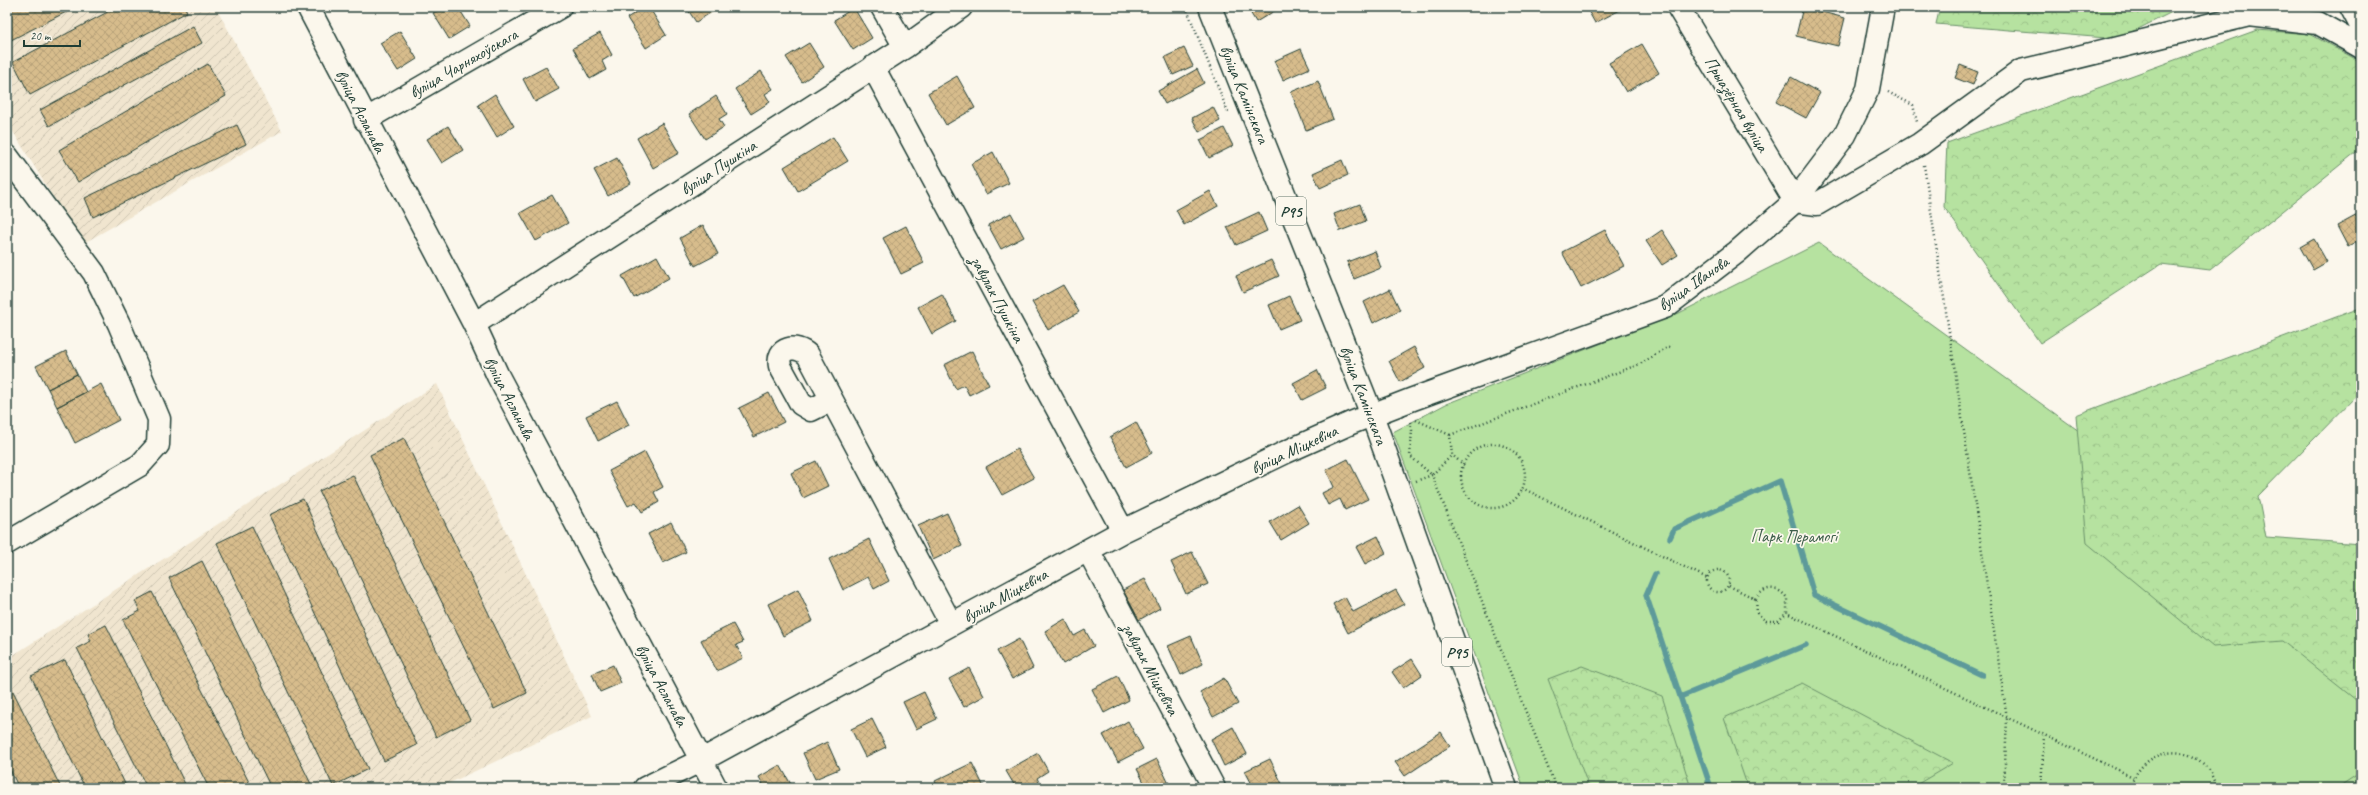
<svg xmlns="http://www.w3.org/2000/svg" width="2368" height="795" viewBox="0 0 2368 795" font-family="Caveat,sans-serif">
	<defs>
		<pattern id="industrial-furrows" width="10" height="10" patternUnits="userSpaceOnUse"><rect width="10" height="10" fill="#f0e5cf"/><path d="M-1 1l2-2M0 10L10 0M9 11l2-2" fill="none" stroke="#cdc5b2"/></pattern>
		<pattern id="forest-crowns" width="20" height="18" patternUnits="userSpaceOnUse"><rect width="20" height="18" fill="#b6e2a0"/><path d="M2 6a3 3 0 1 1 6 0M12 15a3 3 0 1 1 6 0" fill="none" stroke="#9cc38a"/></pattern>
		<pattern id="building-cross-hatch" width="8" height="8" patternUnits="userSpaceOnUse"><rect width="8" height="8" fill="#d7bc8c"/><path d="M0 0l8 8M0 8l8-8" fill="none" stroke="#b8a279"/></pattern>
	</defs>
	<rect width="100%" height="100%" fill="#fbf7ec"/>
	<filter id="ink" filterUnits="userSpaceOnUse"><feTurbulence type="fractalNoise" baseFrequency=".025" numOctaves="2"/><feDisplacementMap in="SourceGraphic" scale="8" xChannelSelector="R" yChannelSelector="G"/><feConvolveMatrix kernelMatrix="1 2 1 2 8 2 1 2 1" color-interpolation-filters="sRGB"/></filter>
	<g filter="url(#ink)">
		<path fill="url(#industrial-furrows)" d="M7 7H216L282 131 82 244 7 122Z
			M437 384 592 716 439 788H7V659Z"/>
		<path fill="#b6e2a0" stroke="#6a906a" d="M1819 243 2361 635V788H1524L1393 432 1446 404 1679 313Z"/>
		<path fill="url(#forest-crowns)" stroke="#6a906a" d="M1940 7H2182L2118 39 1936 24Z
			M2257 30 2310 34 2361 62V148L2210 270 2161 264 2040 343 1944 207 1947 143Z
			M2360 308 2361 391 2258 496 2266 537 2361 544V704L2282 641 2213 647 2087 543 2076 415Z
			M1582 666 1662 696 1691 788H1595L1588 785 1548 679Z
			M1802 683 1953 763 1911 788H1748L1724 718Z
			M2361 772V788H2337Z"/>
		<g fill="none" stroke-linecap="round" stroke-linejoin="round">
			<path stroke="#5d9a9a" stroke-width="5.5" d="M1670 538 1674 529 1780 481 1814 595 1982 675
				M1655 574 1646 595 1711 788
				M1680 697 1806 645"/>
		</g>
		<path fill="url(#building-cross-hatch)" stroke="#1f3d34" d="M7 7H76L7 42Z
			M117 7H185L187 12 30 95 13 62Z
			M443 7H458L470 26 449 39 433 13Z
			M644 7H649L666 35 646 48 627 18Z
			M686 7H718V8L696 22Z
			M1247 7H1281L1256 22Z
			M1586 7H1621L1622 9 1595 23Z
			M1803 7 1845 18 1838 46 1796 36Z
			M854 8 872 38 853 50 834 20Z
			M193 26 202 43 49 126 40 110Z
			M400 31 417 59 398 71 380 43Z
			M600 33 612 55 602 61 606 70 590 79 573 48Z
			M809 43 824 67 802 82 786 57Z
			M1642 44 1659 73 1626 92 1609 63Z
			M1184 48 1193 66 1173 75 1165 57Z
			M1301 49 1310 68 1283 80 1274 61Z
			M208 64 226 96 78 182 59 150Z
			M1960 65 1978 72 1973 85 1955 78Z
			M546 67 559 89 535 102 523 79Z
			M1197 69 1204 83 1165 104 1158 91Z
			M761 71 773 89 765 94 770 102 751 114 735 89Z
			M957 76 975 108 946 125 928 93Z
			M1791 77 1820 93 1806 118 1776 102Z
			M1318 81 1333 119 1306 130 1291 92Z
			M495 94 514 126 497 137 478 105Z
			M716 96 727 114 719 119 724 127 705 139 689 114Z
			M1213 107 1220 121 1199 132 1192 118Z
			M662 123 679 153 653 168 637 138Z
			M237 125 246 144 93 217 85 198Z
			M448 126 463 150 442 163 427 139Z
			M1224 128 1233 146 1209 158 1200 140Z
			M833 137 848 161 798 191 784 167Z
			M993 152 1009 183 986 194 971 164Z
			M617 158 631 183 608 196 594 170Z
			M1342 160 1348 175 1320 188 1313 173Z
			M1210 191 1218 206 1184 225 1176 210Z
			M552 195 568 223 536 241 520 213Z
			M1360 204 1366 221 1340 231 1334 214Z
			M1259 212 1267 231 1236 245 1227 227Z
			M1011 213 1024 237 1001 249 988 225Z
			M2361 213V240L2348 247 2337 226Z
			M703 225 718 254 695 266 680 238Z
			M906 226 924 263 901 274 883 238Z
			M1605 230 1624 266 1581 288 1562 252Z
			M1662 230 1678 255 1662 265 1646 241Z
			M2314 239 2327 262 2313 270 2300 247Z
			M1375 251 1381 268 1354 279 1347 262Z
			M657 256 669 278 634 298 622 276Z
			M1271 260 1279 276 1243 292 1236 276Z
			M1063 285 1079 312 1048 330 1032 302Z
			M1390 289 1400 310 1373 323 1364 302Z
			M942 294 956 321 932 334 918 307Z
			M1289 296 1300 320 1279 329 1269 305Z
			M1414 347 1425 368 1400 382 1389 361Z
			M66 351 77 374 48 389 36 366Z
			M972 351 989 385 969 395 964 385 956 389 944 365Z
			M1317 370 1326 388 1302 400 1293 383Z
			M77 374 86 392 57 407 48 389Z
			M101 384 119 420 75 443 57 407Z
			M769 393 784 422 754 437 739 408Z
			M617 401 629 425 598 441 586 416Z
			M1136 422 1152 453 1126 467 1110 437Z
			M404 438 527 693 494 709 370 455Z
			M1017 449 1034 478 1002 495 986 467Z
			M645 452 663 487 654 492 659 502 642 512 636 502 628 506 609 471Z
			M1348 459 1368 499 1345 510 1340 499 1328 505 1322 493 1334 487 1326 470Z
			M816 461 828 486 803 498 791 473Z
			M353 475 470 720 436 737 319 491Z
			M303 499 417 745 384 761 269 515Z
			M1298 505 1309 523 1281 540 1270 522Z
			M947 513 962 546 933 560 918 526Z
			M671 522 686 552 663 563 648 534Z
			M252 526 368 769 333 786 217 543Z
			M1378 536 1386 553 1365 564 1356 547Z
			M869 539 889 581 874 589 868 577 843 590 829 559Z
			M1192 552 1208 584 1186 594 1171 562Z
			M202 561 313 788H271L169 578Z
			M1145 579 1160 608 1139 620 1123 590Z
			M798 589 813 621 783 636 768 604Z
			M1396 590 1404 604 1348 633 1333 604 1345 597 1353 612Z
			M152 592 252 788H209L123 620 140 611 135 601Z
			M1065 619 1074 636 1085 630 1094 646 1063 664 1045 631Z
			M733 624 743 642 736 645 743 658 717 671 701 640Z
			M106 625 187 788H147L77 648 91 641 88 634Z
			M1191 636 1203 664 1181 675 1168 646Z
			M1019 639 1033 668 1012 679 997 651Z
			M1412 659 1422 675 1403 688 1392 672Z
			M65 660 127 788H85L31 676Z
			M613 665 621 683 600 692 592 674Z
			M969 668 984 696 964 707 949 679Z
			M1118 676 1129 700 1104 713 1092 689Z
			M1224 678 1238 704 1213 717 1200 692Z
			M10 685 61 788H19L7 764V687Z
			M924 692 937 719 916 729 903 702Z
			M872 719 886 747 865 757 851 729Z
			M1128 721 1143 749 1118 762 1103 735Z
			M1233 727 1247 754 1224 766 1211 739Z
			M1441 732 1450 746 1405 776 1395 762Z
			M827 742 839 769 815 779 803 753Z
			M1038 753 1048 771 1037 778 1042 788H1016L1006 771Z
			M1157 759 1171 788H1147L1137 769Z
			M1270 759 1284 788H1254L1245 771Z
			M972 763 984 787 938 788 935 781Z
			M780 765 793 788H765L759 777Z
			M1404 782 1408 788H1393Z"/>
		<g fill="none" stroke-linecap="round" stroke-linejoin="round">
			<defs>
				<path id="minor" d="M308 7 474 324 498 376 716 788
					M882 7 905 47
					M1678 7 1795 201 1817 204 1920 144 2021 71 2249 15 2318 23 2361 47
					M2351 7 2361 26
					M873 67 1123 531
					M365 120 560 7
					M7 156 94 273 119 324 159 419 158 445 140 465 7 543
					M474 324 905 47 961 7
					M831 400 811 410 801 404 780 366C776 347 796 344 808 355L951 624
					M1088 550 1214 788
					M645 788 702 760 1123 531 1286 452 1351 423 1413 399 1665 307 1737 252 1795 201 1845 135 1868 89 1883 7"/>
				<path id="major" d="M1210 7 1372 415 1506 788"/>
			</defs>
			<use href="#minor" stroke="#1f3d34" stroke-width="25"/>
			<use href="#major" stroke="#1f3d34" stroke-width="25"/>
			<path stroke="#1f3d34" stroke-width="2.5" stroke-dasharray="1 3" stroke-linecap="butt" d="M1186 7 1228 112
				M1888 92 1913 105 1917 122
				M1924 165 2007 718 2004 788
				M1416 420 1450 435 1452 455 1464 465
				M1411 422 1412 430 1410 456 1432 475 1452 455
				M1450 435 1640 364 1672 345
				M1461 476a32 32 0 1 1 64 0a32 32 0 1 1-64 0Z
				M1416 481 1432 475 1556 788
				M1522 488 1707 578
				M1707 581a11 11 0 1 1 22 0a11 11 0 1 1-22 0Z
				M1729 586 1756 599 1757 613 1766 621H1778L1787 613
				M1752 597 1756 599C1764 585 1778 586 1787 598V613L1793 616 2133 777
				M2041 788 2044 736
				M2130 788C2143 742 2205 739 2216 788"/>
			<use href="#minor" stroke="#fbf7ec" stroke-width="22"/>
			<use href="#major" stroke="#fbf7ec" stroke-width="22"/>
		</g>
	</g>
	<g text-anchor="middle" stroke-width="3.5" stroke-linejoin="round" paint-order="stroke">
		<g fill="#fbf7ec" stroke="#61756b" stroke-width="1">
			<rect x="1276" y="197" width="30" height="28" rx="3"/>
			<rect x="1442" y="638" width="30" height="28" rx="3"/>
		</g>
		<g font-size="16" font-weight="bold" fill="#1f3d34">
			<text x="1291" y="217">Р95</text>
			<text x="1457" y="658">Р95</text>
		</g>
		<g font-size="17" fill="#1f3d34" stroke="#fbf7ec">
			<text transform="translate(463 63) rotate(-30)" y="6">вуліца Чарняхоўскага</text>
			<text transform="translate(1245 94) rotate(68)" y="6">вуліца Камінскага</text>
			<text transform="translate(1737 104) rotate(59)" y="6">Прыазёрная вуліца</text>
			<text transform="translate(361 111) rotate(63)" y="6">вуліца Асланава</text>
			<text transform="translate(718 167) rotate(-33)" y="6">вуліца Пушкіна</text>
			<text transform="translate(1693 283) rotate(-35)" y="6">вуліца Іванова</text>
			<text transform="translate(998 299) rotate(62)" y="6">завулак Пушкіна</text>
			<text transform="translate(1364 395) rotate(69)" y="6">вуліца Камінскага</text>
			<text transform="translate(510 398) rotate(63)" y="6">вуліца Асланава</text>
			<text transform="translate(1294 449) rotate(-25)" y="6">вуліца Міцкевіча</text>
			<text transform="translate(1005 595) rotate(-29)" y="6">вуліца Міцкевіча</text>
			<text transform="translate(1151 669) rotate(62)" y="6">завулак Міцкевіча</text>
			<text transform="translate(662 685) rotate(62)" y="6">вуліца Асланава</text>
		</g>
		<g font-size="17" fill="#3d5e4a" stroke="#fbf7ec">
			<text x="1794" y="542">Парк Перамогі</text>
		</g>
	</g>
	<rect width="2368" height="795" fill="none" stroke="#fbf7ec" stroke-width="24"/>
	<rect x="12" y="12" width="2344" height="771" fill="none" stroke="#1f3d34" stroke-width="1.5" filter="url(#ink)"/>
	<path d="M24 40v6h56v-6" fill="none" stroke="#1f3d34" stroke-width="2"/>
	<text x="30" y="40" font-size="12" fill="#1f3d34" stroke="#fbf7ec" stroke-width="3" paint-order="stroke">20 m</text>
</svg>
